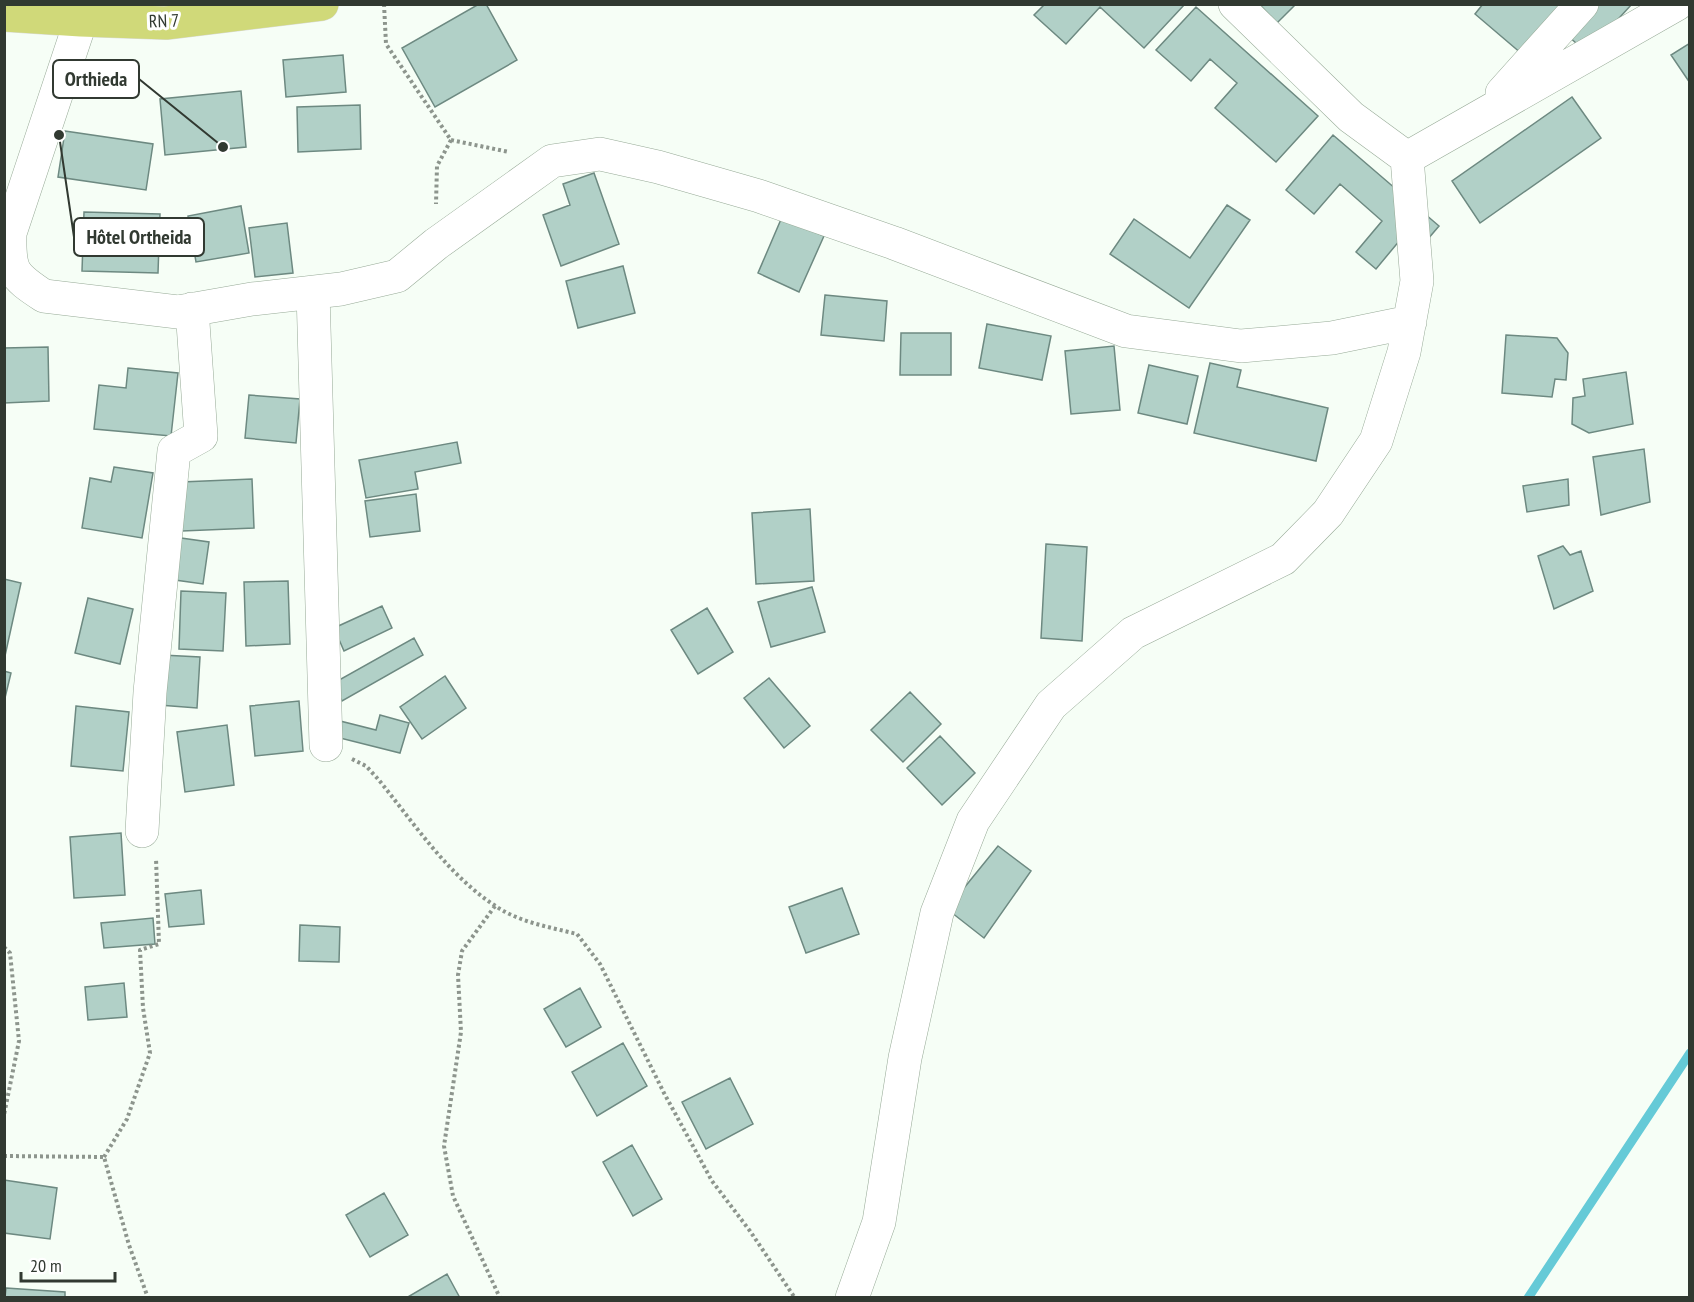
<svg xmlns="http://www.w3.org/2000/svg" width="1694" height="1302" viewBox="0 0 1694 1302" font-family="'PT Sans Narrow',sans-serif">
	<rect width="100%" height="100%" fill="#f6fef6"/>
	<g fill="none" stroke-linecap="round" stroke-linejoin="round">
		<path stroke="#65cad7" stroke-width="9" d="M1528 1298 1690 1053"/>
	</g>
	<path fill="#b1d0c7" stroke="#6d8981" stroke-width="1.5" d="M479 4H486L517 60 435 107 402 48Z
		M1045 4H1185L1144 48 1100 7 1066 44 1034 15Z
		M1259 4H1296L1277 23Z
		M1483 4H1565L1522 54 1475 14Z
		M1593 4H1632L1587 53 1566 34Z
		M1196 7 1318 116 1276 162 1215 108 1237 83 1210 59 1191 81 1156 50Z
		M1690 43V83L1671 55Z
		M343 55 346 92 286 97 283 60Z
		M241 91 246 147 165 155 160 99Z
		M1572 97 1601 138 1480 223 1452 181Z
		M360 105 361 149 298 152 297 107Z
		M65 131 153 144 146 190 58 177Z
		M1333 135 1439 226 1416 253 1400 240 1376 269 1356 252 1382 221 1340 184 1314 214 1286 190Z
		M594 173 619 244 561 266 543 215 570 205 563 184Z
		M1227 205 1250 220 1189 308 1110 254 1134 219 1190 258Z
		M241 206 249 253 196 262 188 216Z
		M84 212 160 214 158 273 82 271Z
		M782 217 824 236 799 292 758 273Z
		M287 223 293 273 255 277 249 228Z
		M623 266 635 313 578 328 566 281Z
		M825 295 887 301 884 341 821 335Z
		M987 324 1051 336 1042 380 979 368Z
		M901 333H951V375H900Z
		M1506 335 1557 338 1568 353 1566 380 1555 379 1552 397 1502 393Z
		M1114 346 1120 410 1071 414 1065 351Z
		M48 347 49 401 4 403V348Z
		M1210 363 1241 370 1237 387 1328 408 1316 461 1194 433Z
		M1149 365 1198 376 1187 424 1138 413Z
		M128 368 178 373 171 436 94 429 99 385 126 388Z
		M1626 372 1633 424 1589 433 1572 424 1573 398 1585 396 1583 379Z
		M249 395 300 399 296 443 245 438Z
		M457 442 461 463 415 472 418 489 366 498 359 460Z
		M1644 449 1650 502 1601 515 1593 457Z
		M114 467 153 473 142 538 82 528 90 478 111 482Z
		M252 479 254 528 182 531 181 482Z
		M1568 479 1569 505 1527 512 1523 486Z
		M416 494 420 531 370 537 365 501Z
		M810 509 814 581 756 584 752 513Z
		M174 537 209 542 203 584 168 579Z
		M1046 544 1087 547 1082 641 1041 638Z
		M1563 546 1570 555 1581 551 1593 591 1554 609 1538 556Z
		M4 579 21 583 5 656H4Z
		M288 581 290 644 246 646 244 582Z
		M812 587 825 632 771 647 758 602Z
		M181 591 226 593 223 651 179 649Z
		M88 598 133 609 120 664 75 653Z
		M382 606 392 628 344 651 334 628Z
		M707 608 733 652 698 674 671 630Z
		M414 638 423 655 342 701 332 684Z
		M162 655 200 657 197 708 159 705Z
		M4 671 11 673 4 702Z
		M445 676 466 708 422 739 400 707Z
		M769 678 810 726 784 748 744 698Z
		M910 692 941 724 903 762 871 730Z
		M299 701 303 751 255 756 250 706Z
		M76 706 129 712 123 771 71 766Z
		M380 715 409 723 400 753 336 737 340 721 376 730Z
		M227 725 234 785 185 792 177 732Z
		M940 736 975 773 942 805 907 768Z
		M121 833 125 895 74 898 70 837Z
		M998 846 1031 871 984 938 947 909Z
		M842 888 859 934 806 953 789 907Z
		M201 890 204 924 169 927 165 894Z
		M153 918 155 944 104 948 101 923Z
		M300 925 340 927 339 962 299 961Z
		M124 983 127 1017 88 1020 85 987Z
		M580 988 601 1027 566 1047 544 1009Z
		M623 1043 647 1086 597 1116 572 1072Z
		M730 1078 753 1124 706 1149 682 1102Z
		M632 1145 662 1199 633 1216 603 1162Z
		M4 1180 57 1188 50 1239 4 1233Z
		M384 1193 408 1235 370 1257 346 1215Z
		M447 1274 460 1298H406Z
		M6 1288 65 1292V1298H5Z"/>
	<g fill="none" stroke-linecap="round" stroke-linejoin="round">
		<defs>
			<path id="street" d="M1235 4 1351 117 1407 158 1677 4
				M81 20 10 233C9 271 12 275 44 296L178 312 252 299 341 289 397 276 436 244 552 161 600 154 658 167 759 196 894 243 1126 331 1241 346 1332 338 1410 322
				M1502 93 1582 4
				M313 292 326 745
				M142 831 150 692 174 451 201 436 192 309
				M852 1298 879 1222 905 1058 937 913 973 821 1051 705 1133 633 1283 559 1328 513 1376 441 1404 352 1417 281 1407 158"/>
			<path id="primary" d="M4 15 81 20 166 23 322 4"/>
		</defs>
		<use href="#street" stroke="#97aa97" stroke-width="34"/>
		<use href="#primary" stroke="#dadbda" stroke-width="34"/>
		<path stroke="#8d958d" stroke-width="4" stroke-dasharray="3 3" stroke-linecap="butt" d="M384 4 386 44 451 140 437 166 436 204
			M451 140 509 152
			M352 759 366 766 378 779C414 823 447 874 494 905 518 922 549 927 577 934L600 964 664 1093 712 1181 750 1231 795 1298
			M495 906 462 951 458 975 461 1032 444 1146 453 1196 500 1298
			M4 947 10 953 19 1041 4 1115
			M4 1156 104 1157 129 1245 148 1298
			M104 1157 127 1119 150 1053 143 1008 140 950 159 944 156 858"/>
		<use href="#street" stroke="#fff" stroke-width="33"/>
		<use href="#primary" stroke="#d0d979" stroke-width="33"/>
	</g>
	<g text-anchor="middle" stroke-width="6" stroke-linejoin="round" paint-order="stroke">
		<g font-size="18" fill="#313931" stroke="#fff">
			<text transform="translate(164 21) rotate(-2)" y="6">RN 7</text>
		</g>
	</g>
	<path fill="none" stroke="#313931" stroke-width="2" d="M223 147L139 79M59 135L74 237"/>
	<g fill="#313931" stroke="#fff" stroke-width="2">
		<circle cx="223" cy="147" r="6"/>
		<circle cx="59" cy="135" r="6"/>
	</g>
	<g fill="#fff" stroke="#313931" stroke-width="2">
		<rect x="53" y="60" width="86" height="38" rx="6"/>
		<rect x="74" y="218" width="130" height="38" rx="6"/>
	</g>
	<g font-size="20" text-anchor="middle" font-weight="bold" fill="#313931">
		<text x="96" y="86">Orthieda</text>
		<text x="139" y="244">Hôtel Ortheida</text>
	</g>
	<rect width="1694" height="1302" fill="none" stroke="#313931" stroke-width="12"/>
	<path d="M21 1272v9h94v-9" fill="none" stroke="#313931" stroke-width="3"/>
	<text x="30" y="1272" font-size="18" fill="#313931" stroke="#ffffff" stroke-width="4.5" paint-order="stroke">20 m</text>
</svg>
